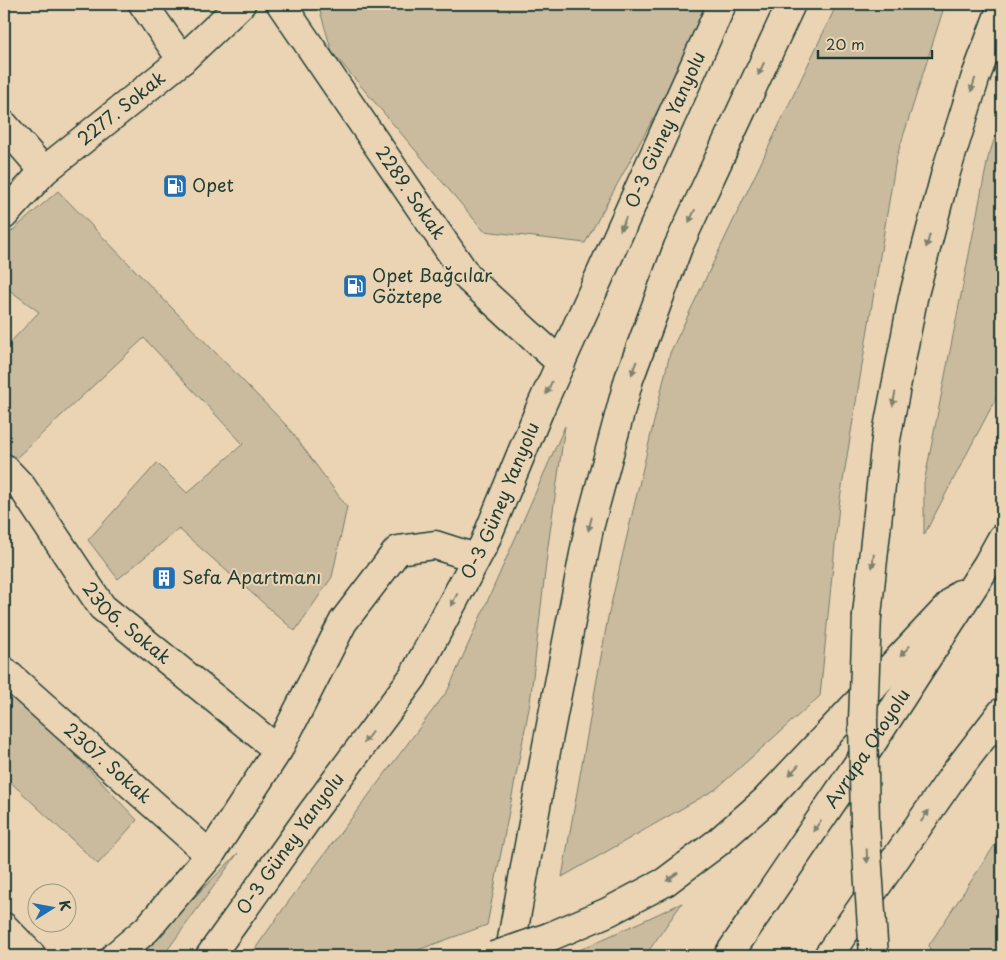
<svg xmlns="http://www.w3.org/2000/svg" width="1006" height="960" viewBox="0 0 1006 960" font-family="'Playpen Sans',sans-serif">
	<rect width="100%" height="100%" fill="#ebd4b4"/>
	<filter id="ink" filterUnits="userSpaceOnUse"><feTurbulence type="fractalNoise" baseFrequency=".02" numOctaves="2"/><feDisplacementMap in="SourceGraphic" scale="10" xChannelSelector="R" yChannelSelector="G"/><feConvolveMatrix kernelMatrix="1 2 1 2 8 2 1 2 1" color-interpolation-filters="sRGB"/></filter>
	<g filter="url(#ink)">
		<path fill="#cabb9f" stroke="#747c6a" d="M318 4H716L585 243 484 231 332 52Z
			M837 4H945L896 159 839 505 820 696 716 789 562 877 608 617 670 353Z
			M1002 117V387L924 535V483L988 158Z
			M58 191 288 427 347 507 332 577 295 631 179 529 118 579 88 540 157 463 187 493 243 444 144 338 14 460 4 449V349L39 312 4 286V238Z
			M565 426 548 546 530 703 487 925 401 956H250L286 905 448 690Z
			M4 680 137 820 98 864 4 776Z
			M1002 834V956H931L929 945Z
			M238 853 163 956H137Z
			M682 903 645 956H566Z"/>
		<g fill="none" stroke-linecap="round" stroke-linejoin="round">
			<defs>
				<g id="minor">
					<path d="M143 4 182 60"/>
					<path id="s1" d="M281 4 469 279 561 363"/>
					<path d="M4 125 44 171"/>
					<path id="s2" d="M4 215 44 171 182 60 241 4"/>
					<path id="s3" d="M4 468 22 487 102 607 278 750"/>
					<path id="s4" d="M4 671 210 855"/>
					<path d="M4 927 32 956"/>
					<path d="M115 956 147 929 210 855 278 750 343 622 398 550 435 545 476 558"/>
				</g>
				<g id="primary">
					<path id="s5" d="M210 956 311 814 413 677 484 544 539 411 722 4"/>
				</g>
				<path id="trunk" d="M549 937 608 912 665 882 717 843 765 801 960 594
					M509 956 546 751 589 528 629 379 678 247 791 4"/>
				<g id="motorway">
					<path d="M867 615 886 439 913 298 946 172 975 79 1002 6"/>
					<path id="s6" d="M728 956 870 746 987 565 1002 538"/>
					<path d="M828 956 953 776 1002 712"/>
				</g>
			</defs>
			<use href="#minor" stroke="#1f3d34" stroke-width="31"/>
			<use href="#primary" stroke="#1f3d34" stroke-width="31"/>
			<use href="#trunk" stroke="#1f3d34" stroke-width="31"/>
			<use href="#motorway" stroke="#1f3d34" stroke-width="31"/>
			<use href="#minor" stroke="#ebd4b4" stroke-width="28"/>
			<use href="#primary" stroke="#ebd4b4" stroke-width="28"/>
			<use href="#trunk" stroke="#ebd4b4" stroke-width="28"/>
			<use href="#motorway" stroke="#ebd4b4" stroke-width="28"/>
			<defs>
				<path id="trunk-bridge" d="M494 956 549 937"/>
				<path id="motorway-bridge" d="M867 615 863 720 865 825 874 956"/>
			</defs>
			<use href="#trunk-bridge" stroke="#1f3d34" stroke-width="31" stroke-linecap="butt"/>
			<use href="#motorway-bridge" stroke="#1f3d34" stroke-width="31" stroke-linecap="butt"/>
			<use href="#trunk-bridge" stroke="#ebd4b4" stroke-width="28"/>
			<use href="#motorway-bridge" stroke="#ebd4b4" stroke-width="28"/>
		</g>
		<defs><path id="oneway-solid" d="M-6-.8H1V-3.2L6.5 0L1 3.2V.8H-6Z" transform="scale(1.25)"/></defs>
		<g fill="#7b816e">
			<use href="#oneway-solid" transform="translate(761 69) rotate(115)"/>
			<use href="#oneway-solid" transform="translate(973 85) rotate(108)"/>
			<use href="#oneway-solid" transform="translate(692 216) rotate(115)"/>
			<use href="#oneway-solid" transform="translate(623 224) rotate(114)"/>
			<use href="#oneway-solid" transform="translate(928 241) rotate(105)"/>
			<use href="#oneway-solid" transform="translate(634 368) rotate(110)"/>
			<use href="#oneway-solid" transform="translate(549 388) rotate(114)"/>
			<use href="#oneway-solid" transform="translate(894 399) rotate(101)"/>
			<use href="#oneway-solid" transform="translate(590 524) rotate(104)"/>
			<use href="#oneway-solid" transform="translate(873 561) rotate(96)"/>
			<use href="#oneway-solid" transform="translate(454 600) rotate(118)"/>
			<use href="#oneway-solid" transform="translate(905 651) rotate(133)"/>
			<use href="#oneway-solid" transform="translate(368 737) rotate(127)"/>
			<use href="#oneway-solid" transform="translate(794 770) rotate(133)"/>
			<use href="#oneway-solid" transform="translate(925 816) rotate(-55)"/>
			<use href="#oneway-solid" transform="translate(817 826) rotate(124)"/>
			<use href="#oneway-solid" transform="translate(867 856) rotate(87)"/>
			<use href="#oneway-solid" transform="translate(672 877) rotate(144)"/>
		</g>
	</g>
	<defs>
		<symbol id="fuel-square" viewBox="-11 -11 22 22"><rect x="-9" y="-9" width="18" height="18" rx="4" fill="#1f6fb2" stroke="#ebd4b4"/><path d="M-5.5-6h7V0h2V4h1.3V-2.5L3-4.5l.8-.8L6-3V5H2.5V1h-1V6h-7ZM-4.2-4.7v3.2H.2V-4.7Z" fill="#fff"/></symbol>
		<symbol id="building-square" viewBox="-11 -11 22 22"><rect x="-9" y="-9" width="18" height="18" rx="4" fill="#1f6fb2" stroke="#ebd4b4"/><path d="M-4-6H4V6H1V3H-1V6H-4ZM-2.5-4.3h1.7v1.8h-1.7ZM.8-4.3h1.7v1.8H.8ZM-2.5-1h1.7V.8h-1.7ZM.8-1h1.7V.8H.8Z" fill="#fff"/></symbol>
	</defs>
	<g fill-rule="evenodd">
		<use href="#fuel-square" x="161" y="172" width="28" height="28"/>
		<use href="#fuel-square" x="341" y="272" width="28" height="28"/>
		<use href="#building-square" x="150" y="564" width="28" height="28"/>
	</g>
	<g text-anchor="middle" stroke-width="4" stroke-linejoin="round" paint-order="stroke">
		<g font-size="18" fill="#1f3d34" stroke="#ebd4b4">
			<text dy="6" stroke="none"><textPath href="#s2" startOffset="159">2277. Sokak</textPath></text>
			<text dy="6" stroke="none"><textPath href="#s5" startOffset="948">O-3 Güney Yanyolu</textPath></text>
			<text dy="6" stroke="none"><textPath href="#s1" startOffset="229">2289. Sokak</textPath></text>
			<text dy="6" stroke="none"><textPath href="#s5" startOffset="542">O-3 Güney Yanyolu</textPath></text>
			<text dy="6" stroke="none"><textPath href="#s3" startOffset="199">2306. Sokak</textPath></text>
			<text dy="6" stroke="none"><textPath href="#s6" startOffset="250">Avrupa Otoyolu</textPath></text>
			<text dy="6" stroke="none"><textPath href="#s4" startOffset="139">2307. Sokak</textPath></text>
			<text dy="6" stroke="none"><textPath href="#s5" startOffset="138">O-3 Güney Yanyolu</textPath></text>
		</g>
		<g font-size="18" fill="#1f3d34" stroke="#ebd4b4" text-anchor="start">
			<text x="192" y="192">Opet</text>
			<text x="372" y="282">Opet Bağcılar<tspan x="372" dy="21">Göztepe</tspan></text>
			<text x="182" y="584">Sefa Apartmanı</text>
		</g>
	</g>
	<rect width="1006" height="960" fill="none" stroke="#ebd4b4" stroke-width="20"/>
	<rect x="10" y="10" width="986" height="940" fill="none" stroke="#1f3d34" stroke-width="2" filter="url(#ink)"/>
	<g transform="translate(52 908) rotate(79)"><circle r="24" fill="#ebd4b4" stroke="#999881"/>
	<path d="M0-4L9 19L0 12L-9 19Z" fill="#1f6fb2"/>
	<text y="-8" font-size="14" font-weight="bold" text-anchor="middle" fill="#1f3d34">K</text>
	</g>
	<path d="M818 50v8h114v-8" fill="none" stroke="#1f3d34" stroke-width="2.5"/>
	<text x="826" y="50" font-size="15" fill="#1f3d34" stroke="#ebd4b4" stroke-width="4" paint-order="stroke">20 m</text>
</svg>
